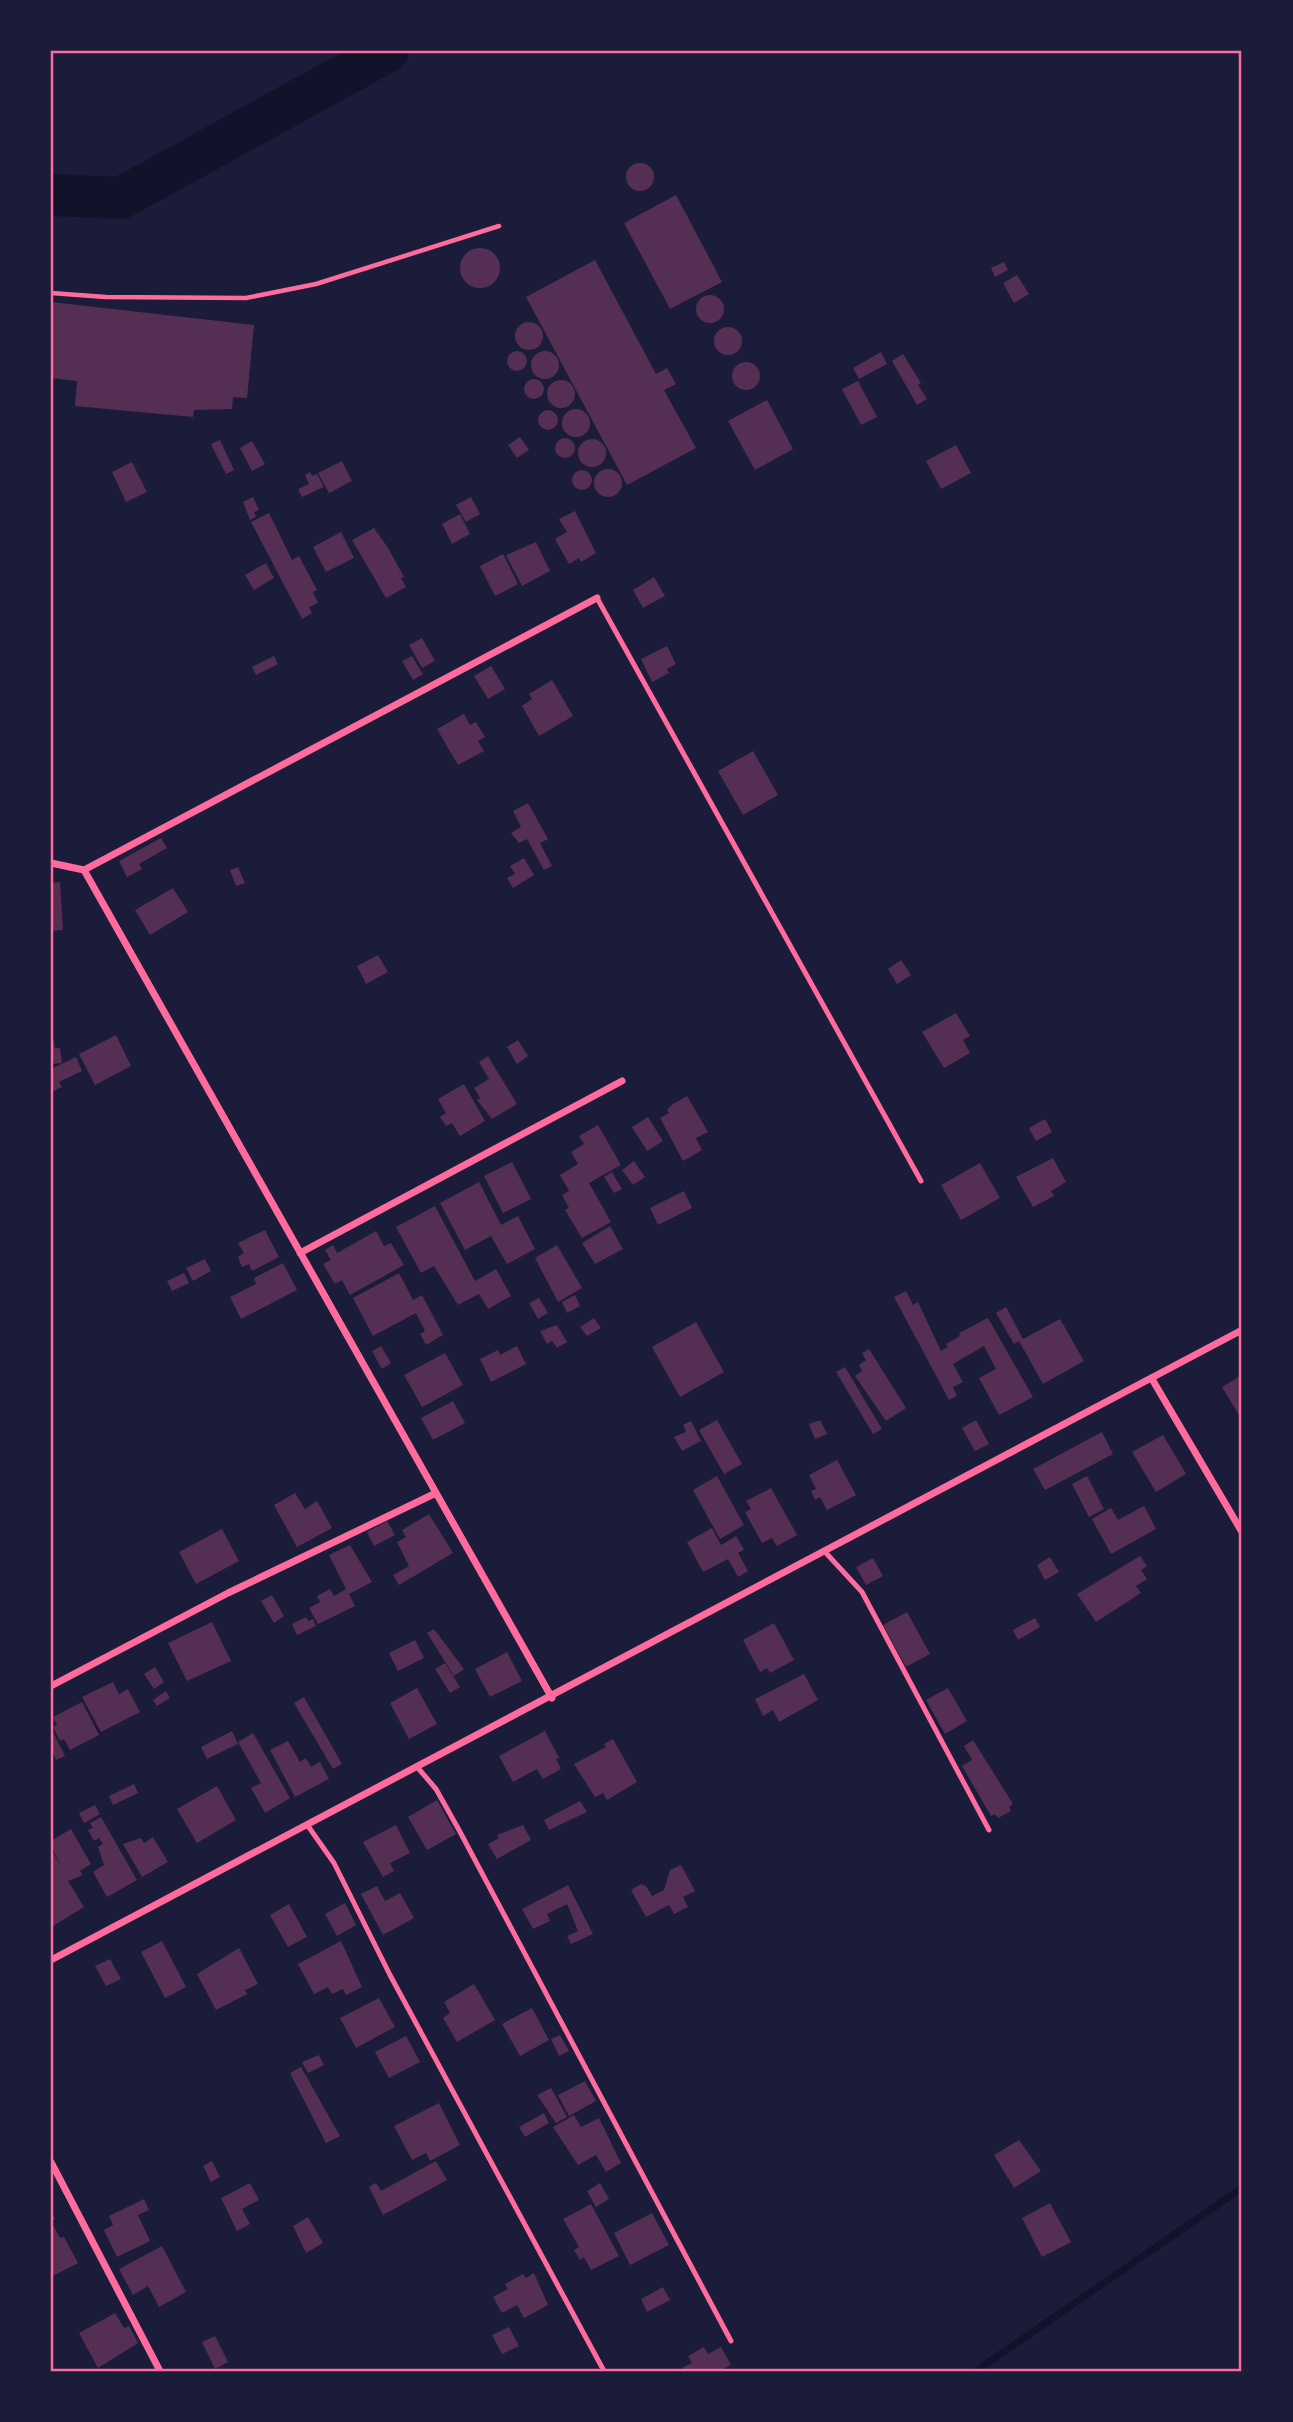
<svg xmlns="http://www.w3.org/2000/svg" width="1293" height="2422" viewBox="0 0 1293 2422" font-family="Mulish,sans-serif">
	<rect width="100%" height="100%" fill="#1b1b3a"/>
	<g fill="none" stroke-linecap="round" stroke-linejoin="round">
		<path stroke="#12122b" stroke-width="7" d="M976 2371 1242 2188"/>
		<path stroke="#12122b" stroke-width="42" d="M51 195 121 198 388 51"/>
	</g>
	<path fill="#542f53" d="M626 177a14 14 0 1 1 28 0a14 14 0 1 1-28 0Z
		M676 195 722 282 670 309 624 223Z
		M460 268a20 20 0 1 1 40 0a20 20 0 1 1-40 0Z
		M595 260 656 374 667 368 676 384 664 390 696 448 627 485 526 297Z
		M1004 262 1008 270 995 277 991 268Z
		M1017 275 1029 294 1014 303 1003 283Z
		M696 309a14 14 0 1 1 28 0a14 14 0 1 1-28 0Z
		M51 302 254 325 247 398 233 397 232 409 194 410 193 417 75 406 77 381 51 378Z
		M515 336a14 14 0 1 1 28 0a14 14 0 1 1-28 0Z
		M714 341a14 14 0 1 1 28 0a14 14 0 1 1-28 0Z
		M507 361a10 10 0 1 1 20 0a10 10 0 1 1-20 0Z
		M531 365a14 14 0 1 1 28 0a14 14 0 1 1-28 0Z
		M881 352 887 364 859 379 853 368Z
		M903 354 921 383 918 385 927 399 917 405 892 361Z
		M732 376a14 14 0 1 1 28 0a14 14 0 1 1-28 0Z
		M524 389a10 10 0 1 1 20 0a10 10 0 1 1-20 0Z
		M547 394a14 14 0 1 1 28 0a14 14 0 1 1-28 0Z
		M858 381 877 417 861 425 842 389Z
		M767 400 793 449 755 470 728 421Z
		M562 423a14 14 0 1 1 28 0a14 14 0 1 1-28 0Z
		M538 420a10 10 0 1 1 20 0a10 10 0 1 1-20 0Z
		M520 437 529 450 517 458 508 445Z
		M555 448a10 10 0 1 1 20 0a10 10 0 1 1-20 0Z
		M578 453a14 14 0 1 1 28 0a14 14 0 1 1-28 0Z
		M220 440 234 470 226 474 211 444Z
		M252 441 265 464 252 471 240 448Z
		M956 445 971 473 941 489 926 461Z
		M342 461 352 481 329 493 318 473Z
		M132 462 147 492 126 502 112 472Z
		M594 483a14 14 0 1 1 28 0a14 14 0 1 1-28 0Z
		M572 480a10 10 0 1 1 20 0a10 10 0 1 1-20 0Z
		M310 472 312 476 317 474 324 487 302 497 298 489 309 484 305 475Z
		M253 497 259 510 254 512 256 517 250 520 243 502Z
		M471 497 480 514 466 522 456 505Z
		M575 511 596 553 581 562 579 558 569 564 555 539 567 532 559 519Z
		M269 513 292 560 299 556 317 590 313 592 318 603 309 607 312 613 302 619 251 522Z
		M460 514 470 534 452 544 442 524Z
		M374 528 388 548 404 577 401 578 406 587 386 598 352 540Z
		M341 532 354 558 326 572 313 547Z
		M536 542 550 571 522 586 506 555Z
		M503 554 518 584 495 596 480 566Z
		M266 563 274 578 254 590 245 575Z
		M654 577 665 596 643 608 633 590Z
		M422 638 435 661 422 668 409 645Z
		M667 646 676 664 667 669 669 673 652 682 641 659Z
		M274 656 278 664 256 675 252 667Z
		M412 656 423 674 413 680 402 661Z
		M491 666 505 689 488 699 474 676Z
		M552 680 573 716 539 736 522 706 532 699 529 694Z
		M464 714 470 725 476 722 485 737 478 741 484 751 458 765 437 729Z
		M753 751 778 795 743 815 718 771Z
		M528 803 548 839 540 843 552 866 544 870 527 839 519 843 511 833 521 827 513 811Z
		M161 838 167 848 139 864 142 869 127 877 119 861Z
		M524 858 534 875 513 888 507 878 515 874 510 866Z
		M238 867 245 883 236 886 230 870Z
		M60 882 63 930 51 931V883Z
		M173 888 188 912 150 935 135 910Z
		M378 955 388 972 366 984 357 966Z
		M901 960 911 975 897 984 888 969Z
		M956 1013 970 1036 963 1040 970 1053 944 1068 922 1032Z
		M51 1028 55 1048H60L62 1063 51 1064Z
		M116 1035 131 1066 95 1085 79 1054Z
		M518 1040 528 1056 517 1064 507 1047Z
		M488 1056 517 1104 492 1119 477 1100 480 1098 474 1088 489 1079 479 1062Z
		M76 1057 82 1071 59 1082 62 1087 51 1092V1069Z
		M464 1084 485 1121 460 1136 452 1123 446 1126 440 1117 446 1113 438 1099Z
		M687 1096 708 1132 696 1138 702 1150 683 1161 660 1118 669 1113 667 1110 673 1104Z
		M648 1117 663 1141 647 1151 632 1127Z
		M1045 1119 1052 1132 1036 1141 1029 1128Z
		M598 1125 621 1165 589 1183 611 1222 582 1238 565 1210 569 1208 562 1195 569 1191 560 1175 578 1164 571 1152 584 1144 579 1136Z
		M1053 1158 1066 1182 1051 1191 1054 1196 1033 1207 1016 1177Z
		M634 1161 645 1177 633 1185 622 1170Z
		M512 1162 531 1199 503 1213 484 1176Z
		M980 1163 1000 1198 961 1220 941 1185Z
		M612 1172 622 1189 614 1193 604 1177Z
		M479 1182 501 1225 518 1216 535 1249 507 1264 491 1236 465 1250 440 1203Z
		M684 1191 692 1208 658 1225 650 1208Z
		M435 1206 475 1281 496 1269 511 1296 488 1309 479 1294 458 1305 434 1266 421 1273 396 1227Z
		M610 1226 623 1249 595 1264 582 1243Z
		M265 1230 279 1257 252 1271 249 1264 242 1267 238 1257 244 1253 238 1243Z
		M376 1231 384 1246 391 1243 404 1265 350 1295 342 1280 335 1284 323 1264 331 1260 325 1250 333 1245 337 1253Z
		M557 1245 582 1288 558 1302 535 1258Z
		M205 1259 211 1271 193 1281 186 1268Z
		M283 1263 297 1290 241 1319 230 1297 256 1284 254 1278Z
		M184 1273 189 1283 172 1291 167 1281Z
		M399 1273 413 1300 422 1295 443 1335 426 1345 420 1334 425 1331 416 1313 373 1336 353 1298Z
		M906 1291 913 1305 918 1302 941 1351 948 1347 946 1344 960 1336 959 1333 988 1318 1033 1397 999 1415 979 1378 996 1369 984 1346 953 1364 963 1382 953 1387 957 1396 949 1400 894 1297Z
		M575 1295 580 1306 567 1313 562 1302Z
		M539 1298 548 1313 538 1319 529 1303Z
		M1006 1307 1023 1339 1060 1319 1084 1361 1043 1384 1019 1341 1014 1344 996 1313Z
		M594 1318 601 1328 587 1336 580 1327Z
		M696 1322 724 1372 680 1397 652 1347Z
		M557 1325 567 1342 557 1348 552 1341 547 1344 540 1331Z
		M381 1346 391 1363 382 1369 372 1351Z
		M517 1346 526 1364 491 1382 480 1359 498 1350 500 1355Z
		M869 1349 906 1408 886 1421 855 1376 862 1371 859 1365 866 1360 862 1353Z
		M445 1353 463 1385 422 1407 404 1375Z
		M845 1367 882 1429 873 1434 836 1372Z
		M1242 1375V1420L1222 1387Z
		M453 1401 465 1423 433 1440 421 1418Z
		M717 1420 742 1464 724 1474 699 1430Z
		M820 1420 827 1434 815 1439 809 1424Z
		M976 1420 989 1444 975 1451 962 1428Z
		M691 1421 701 1441 682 1451 674 1437 686 1432 683 1425Z
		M1102 1432 1113 1454 1045 1490 1033 1469Z
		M1163 1435 1186 1474 1156 1492 1132 1452Z
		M837 1460 856 1495 827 1510 820 1497 815 1500 811 1491 816 1489 809 1475Z
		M717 1476 744 1525 720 1539 693 1490Z
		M1087 1476 1104 1509 1089 1517 1072 1484Z
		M771 1488 797 1535 777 1546 772 1538 762 1543 745 1512 751 1509 746 1501Z
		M295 1493 305 1509 317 1501 332 1528 297 1547 274 1505Z
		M1144 1506 1156 1529 1111 1554 1092 1519 1111 1508 1118 1520Z
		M429 1514 453 1553 399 1585 393 1575 409 1566 397 1542 406 1537 402 1530Z
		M387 1521 395 1535 374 1546 367 1532Z
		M712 1528 721 1545 736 1536 744 1550 738 1553 748 1571 738 1577 728 1559 703 1572 687 1542Z
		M222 1529 239 1561 196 1584 179 1552Z
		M350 1545 372 1582 349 1594 355 1606 318 1624 309 1608 320 1602 317 1596 330 1589 334 1596 346 1589 329 1555Z
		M1140 1556 1147 1566 1141 1570 1147 1579 1136 1586 1141 1593 1096 1622 1077 1594Z
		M1050 1557 1059 1572 1045 1580 1037 1565Z
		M873 1558 883 1576 866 1585 856 1567Z
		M272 1595 284 1616 274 1623 261 1601Z
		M907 1612 930 1654 906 1667 883 1625Z
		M306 1617 308 1621 313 1619 316 1626 297 1635 292 1624Z
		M1035 1618 1040 1627 1018 1640 1013 1630Z
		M212 1622 231 1661 187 1681 168 1643Z
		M774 1623 794 1660 770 1673 767 1668 760 1672 743 1640Z
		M434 1629 464 1669 454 1676 427 1633Z
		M415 1640 424 1658 398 1671 389 1653Z
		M507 1652 522 1681 490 1697 475 1669Z
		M445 1663 460 1687 450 1693 435 1669Z
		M155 1667 164 1682 154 1689 144 1674Z
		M804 1674 818 1700 779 1722 773 1710 763 1716 755 1699Z
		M113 1682 119 1694 128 1689 140 1712 101 1732 82 1697Z
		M417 1688 437 1724 409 1739 390 1703Z
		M948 1688 967 1721 945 1734 926 1700Z
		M166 1691 170 1698 157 1706 153 1700Z
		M304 1697 342 1764 333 1769 294 1703Z
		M82 1702 99 1735 70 1750 64 1739 60 1741 53 1727 57 1725 53 1717Z
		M232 1731 238 1744 207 1759 201 1747Z
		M545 1731 559 1758 556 1759 561 1769 543 1779 537 1769 513 1782 499 1756Z
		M53 1732 65 1756 56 1760 51 1749Z
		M253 1733 290 1798 265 1813 251 1788 261 1783 238 1742Z
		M613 1739 637 1782 607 1800 603 1793 595 1797 574 1764 606 1747 604 1744Z
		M973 1740 1013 1804 1009 1807 1011 1811 998 1818 995 1814 991 1816 962 1766 972 1760 964 1746Z
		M288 1741 300 1762 306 1758 311 1767 320 1762 329 1779 295 1797 270 1750Z
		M134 1784 138 1793 113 1805 109 1796Z
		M217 1786 236 1820 197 1843 177 1809Z
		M437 1800 456 1834 427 1850 408 1817Z
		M580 1801 587 1812 549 1830 544 1820Z
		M95 1805 100 1814 84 1823 79 1813Z
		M101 1817 137 1880 107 1897 93 1872 104 1865 98 1847 103 1844 99 1838 94 1841 88 1830 93 1828 90 1823Z
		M396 1825 410 1853 390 1863 394 1871 383 1877 363 1842Z
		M523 1825 531 1840 497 1859 488 1844 499 1838 497 1835Z
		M71 1829 91 1864 80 1871 83 1875 68 1881 84 1907 53 1926 51 1850 62 1867 51 1847V1841Z
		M153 1837 168 1862 142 1877 123 1844 141 1838 144 1843Z
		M681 1865 695 1891 683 1897 688 1907 674 1914 669 1905 646 1917 631 1890 641 1884 646 1886 652 1896 664 1890 670 1870Z
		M568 1885 593 1934 571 1944 567 1936 578 1931 567 1904 547 1914 550 1921 533 1929 522 1909Z
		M377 1886 385 1901 400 1893 414 1918 383 1935 361 1894Z
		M345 1903 356 1925 337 1936 325 1914Z
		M289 1904 307 1937 288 1947 270 1915Z
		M162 1941 186 1987 165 1998 141 1952Z
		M341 1941 362 1987 346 1995 343 1989 332 1994 328 1987 314 1994 298 1964Z
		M239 1948 258 1984 245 1990 247 1994 216 2010 197 1974Z
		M110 1959 121 1979 106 1986 95 1966Z
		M474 1984 495 2020 457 2042 443 2018 450 2013 444 2002Z
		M379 1998 395 2027 356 2048 340 2018Z
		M532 2008 549 2040 520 2056 502 2024Z
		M560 2035 569 2051 559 2056 551 2039Z
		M406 2036 420 2062 389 2078 375 2052Z
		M319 2055 324 2065 308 2073 302 2062Z
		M301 2067 340 2136 326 2143 290 2073Z
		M585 2081 596 2101 569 2116 558 2095Z
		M551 2088 567 2117 556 2123 537 2095Z
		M439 2103 460 2145 430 2161 426 2153 412 2160 394 2126Z
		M544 2113 549 2123 525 2137 519 2127Z
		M574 2115 581 2127 599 2118 621 2163 606 2172 596 2155 578 2165 553 2127Z
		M1019 2140 1041 2171 1014 2188 994 2155Z
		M212 2161 220 2177 211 2182 203 2166Z
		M436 2161 447 2180 383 2215 369 2187 376 2183 381 2191Z
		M250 2183 259 2200 242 2209 250 2224 237 2231 221 2198Z
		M600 2183 609 2199 596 2207 587 2191Z
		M144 2199 149 2210 138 2215 150 2241 117 2257 104 2230 113 2225 109 2216Z
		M1050 2203 1071 2242 1042 2257 1022 2218Z
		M591 2204 619 2256 591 2270 584 2257 580 2260 574 2250 579 2247 563 2219Z
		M51 2212 55 2219 51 2221 60 2238 64 2237 78 2263 51 2277Z
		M652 2213 669 2245 630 2265 614 2233Z
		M308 2217 323 2243 306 2253 293 2226Z
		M162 2246 186 2292 159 2307 148 2286 133 2295 119 2269Z
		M534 2273 548 2305 524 2318 517 2305 502 2313 493 2297 508 2289 505 2284 523 2274 526 2278Z
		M663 2287 670 2300 647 2312 641 2299Z
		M115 2313 124 2328 129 2326 138 2343 98 2368 79 2333Z
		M509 2327 519 2346 502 2354 492 2335Z
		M215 2336 228 2362 215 2369 202 2342Z
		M704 2347 708 2354 721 2347 731 2365 719 2371H684L682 2368 692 2363 688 2356Z"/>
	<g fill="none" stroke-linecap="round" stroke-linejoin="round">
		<path stroke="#ff6b9d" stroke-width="4.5" d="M51 293 106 297 246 298 316 284 499 226"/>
		<path stroke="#ff6b9d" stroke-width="5" d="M597 598 921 1181
			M826 1553 862 1592 989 1830
			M418 1768 436 1789 459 1830 731 2341
			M308 1826 334 1863 390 1975 604 2371"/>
		<path stroke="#ff6b9d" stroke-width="7" d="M51 863 84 870 597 598
			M84 870 552 1698
			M300 1253 622 1081
			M1152 1379 1242 1532
			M51 1686 228 1593 436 1493
			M51 1960 1242 1330
			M51 2162 160 2371"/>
	</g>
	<rect width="1293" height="2422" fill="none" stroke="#1b1b3a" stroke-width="105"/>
	<rect x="52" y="52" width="1188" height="2318" fill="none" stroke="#ff6b9d" stroke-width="2.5"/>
</svg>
